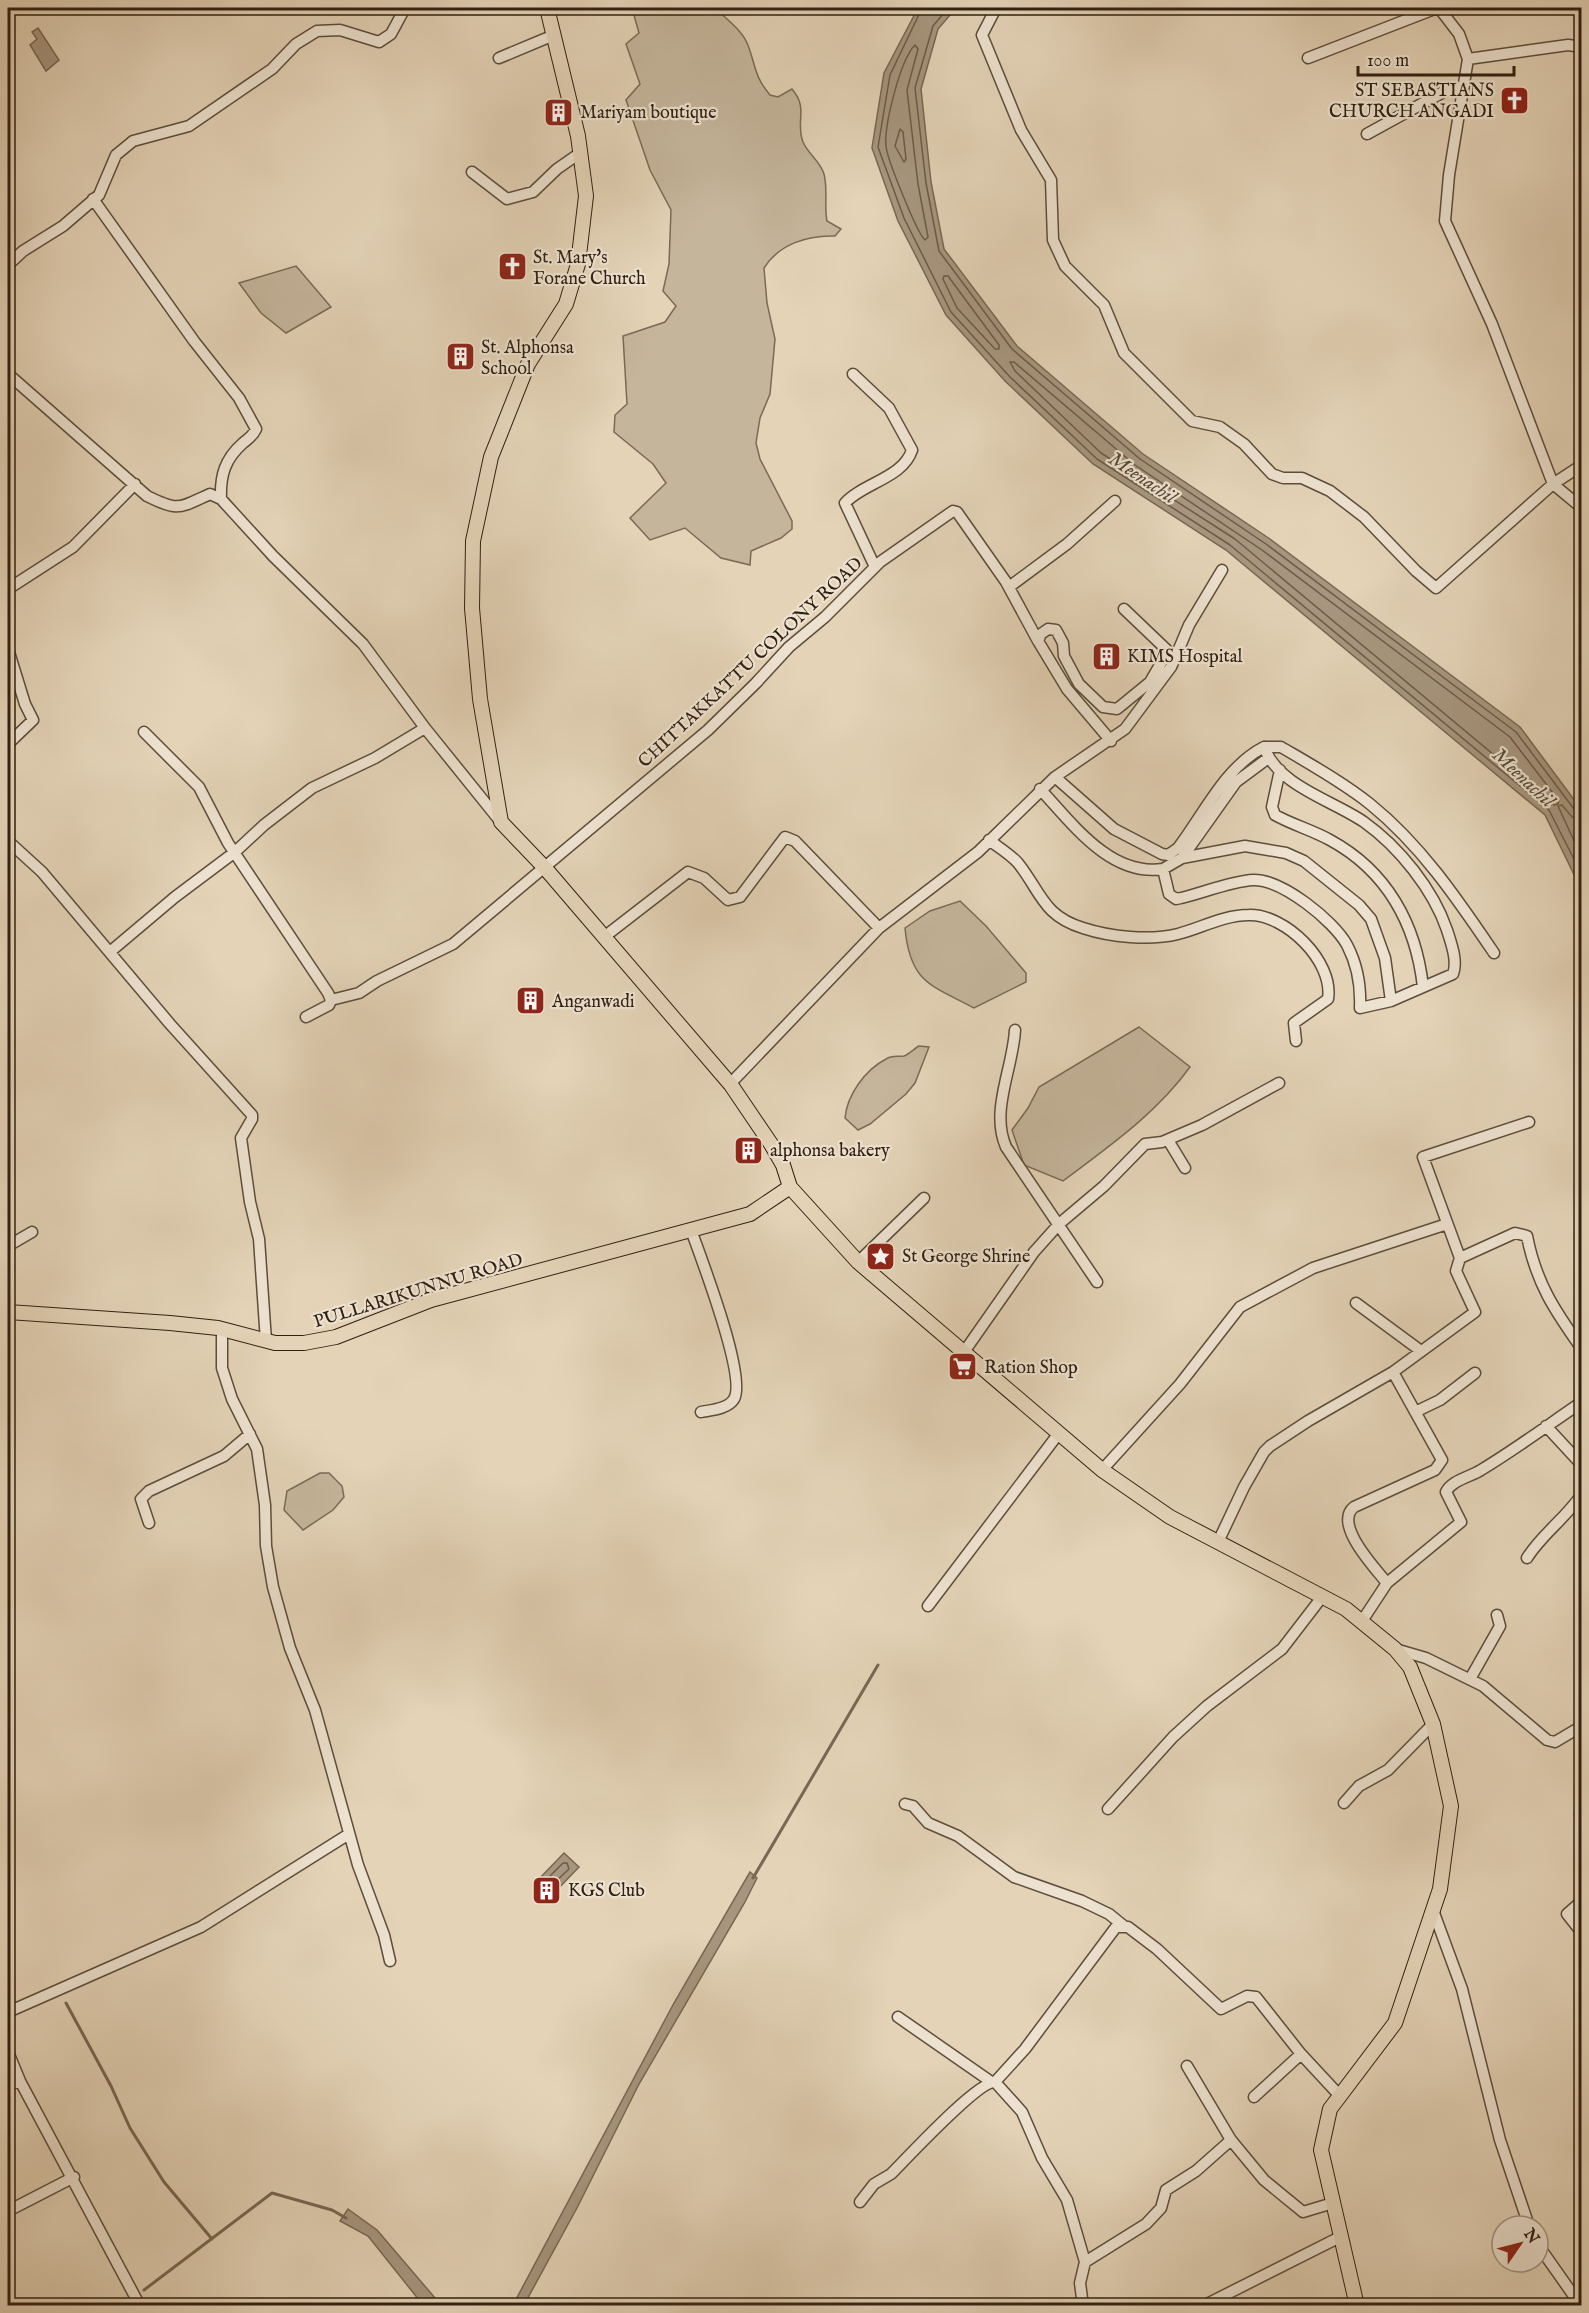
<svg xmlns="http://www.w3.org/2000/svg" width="1589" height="2313" viewBox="0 0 1589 2313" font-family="'IM FELL English',serif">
	<rect width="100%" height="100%" fill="#e4d3b7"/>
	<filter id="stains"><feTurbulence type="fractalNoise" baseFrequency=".00333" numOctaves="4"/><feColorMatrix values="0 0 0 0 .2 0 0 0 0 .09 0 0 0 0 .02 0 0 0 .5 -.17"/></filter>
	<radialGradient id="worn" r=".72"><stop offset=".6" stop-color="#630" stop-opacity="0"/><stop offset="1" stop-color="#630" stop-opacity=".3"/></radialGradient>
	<path fill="#c5b59b" stroke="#7a6a56" stroke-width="1.5" d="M632 8H715C727 20 744 31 749 48 756 68 755 77 770 95L778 97 792 89C809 109 795 121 803 142 808 154 820 161 824 174 828 189 824 206 827 221L841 229 835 236C808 235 779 244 764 268L767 303 775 339 770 394 760 418 756 443 760 459 792 521V529L781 538 751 551 750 565 721 558 685 528 650 540 630 518 666 483 653 464 614 432 615 415 627 404 623 336 665 322 676 306 663 291 669 264 671 210 650 170 626 100 640 84 626 44 639 33Z
		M296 266 331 307 286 333 261 313 239 283Z
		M960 901 986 926 1026 973V982L974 1008C931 985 910 983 905 928L930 911Z
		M1139 1027 1190 1067C1156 1114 1108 1147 1063 1181L1024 1165 1012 1130 1028 1108 1039 1087Z
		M919 1046 929 1047 915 1083 906 1094 870 1124 858 1130 845 1118C847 1095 865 1070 886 1059 892 1055 897 1057 904 1056 908 1055 915 1048 919 1046Z
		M320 1473H329L342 1486 344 1497 333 1510 303 1530 284 1510 287 1491Z"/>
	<path fill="#a7967f" stroke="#776753" stroke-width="1.5" d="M918 8H956L938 29 921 89 931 182 944 249 1017 346 1143 454 1270 539 1520 727 1581 809V889L1545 815 1226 550 1093 464 1005 381 946 315 898 221 872 148 884 73Z
		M38 28 59 60 46 71 30 45 37 39 32 32Z
		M564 1853 579 1867 552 1895 537 1881Z
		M750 1872 757 1878 745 1902 639 2084 578 2206 524 2305H513L674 2003Z
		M348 2209 377 2230 441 2305H423L368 2236 340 2221Z"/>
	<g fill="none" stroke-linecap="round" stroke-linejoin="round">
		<path stroke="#6c5b48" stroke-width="1.5" d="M922 8 890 75 878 147 904 218 951 312 1010 377 1097 459 1230 545 1549 810 1582 875
			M948 8 933 26 915 88 926 183 939 251 1012 349 1140 459 1266 544 1516 732 1574 809 1582 811
			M915 45 918 49 907 90 918 184 928 237 925 240C917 233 887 159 886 146 884 126 900 60 915 45Z
			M900 129 903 132 906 159 904 162 895 146Z
			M944 276H948L999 345V349H995L957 308 943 279Z
			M1010 362H1014L1135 465 1262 550 1510 737 1559 801 1558 804 1554 805 1235 539 1101 453 1015 371Z
			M1582 819 1572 817 1562 805 1558 806 1582 858
			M563 1863H567L569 1869 553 1884 550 1885 547 1879Z"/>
		<path stroke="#776753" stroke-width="3" d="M753 1878 878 1665
			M66 2003 111 2086 130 2128 164 2182 212 2239
			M144 2290 272 2193 332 2210 346 2218"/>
		<defs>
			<path id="minor" d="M996 8 982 35 1021 130 1051 180 1053 240 1065 266 1104 305 1124 353 1192 421 1220 427 1244 444 1272 474 1283 478H1302L1330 491 1364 517 1416 571 1436 588 1553 484 1582 465
				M1439 8 1459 34 1468 59 1449 175 1445 221 1492 324 1553 484 1582 508
				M499 58 554 35
				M1308 58 1437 8
				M1468 59 1568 45 1582 47
				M1367 134 1447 90 1464 86
				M472 172 507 199 533 192 557 169 580 153
				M93 199 194 341 239 398 256 429C253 436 249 438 243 443 225 459 220 475 221 499
				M8 265 23 251 63 226 99 195 116 155 133 141 189 126 272 69 296 44 317 31 340 30 379 42 391 34 405 8
				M8 374 147 496C179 512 179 508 210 494L221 499 273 556 363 644 425 728 500 821
				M853 374 889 408 912 450C903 478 863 483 845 503L875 567
				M1009 587 1067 544 1115 501
				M8 589 73 547 135 484
				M8 649 25 704 33 720 8 744
				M1176 656 1189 625 1222 570
				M144 732 199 787 228 843 328 993 331 1000 329 1005 306 1017
				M1111 741 1067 689 1038 641 1041 634 1048 629 1056 630 1063 643 1064 656 1079 684 1103 707 1117 709 1150 682 1168 651 1124 609
				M1264 747H1281C1310 764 1344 783 1370 804 1421 845 1458 900 1494 953
				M1280 770 1272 807 1275 815C1293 825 1312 830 1330 840 1387 871 1416 924 1423 987
				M1055 777 1114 829 1162 854 1168 855 1178 848C1204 814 1225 767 1264 747 1278 786 1332 800 1364 822 1399 847 1433 889 1447 930 1451 943 1458 961 1453 974L1391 1001 1360 1008C1361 986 1357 964 1347 945 1334 921 1282 879 1253 880 1232 881 1202 893 1181 898L1176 899 1169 894 1163 869 1182 858 1245 846 1286 853 1304 861 1359 905 1371 919 1385 958 1391 1001
				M1040 789C1072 823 1110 877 1163 869
				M989 840C998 847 1010 854 1018 863 1041 892 1043 916 1083 928 1110 937 1150 941 1178 934 1201 928 1224 915 1249 915 1285 914 1334 961 1328 999L1294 1023 1296 1041
				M8 841 42 872 170 1024 252 1115V1119L241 1138 250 1202 259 1239 266 1341
				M1182 858 1236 782 1267 759
				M604 937 688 872 704 878 728 900 740 897 785 837 795 841 879 928
				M111 951 175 897 235 852 264 825 312 788 375 758 425 728
				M331 1000 359 993 377 981 453 944 708 730 756 683 789 647 825 617 880 562 953 511 957 512 1006 582 1038 641
				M1015 1030C1013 1068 990 1111 1006 1147L1097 1282
				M730 1084 879 928 978 852 1055 777 1125 729 1171 667 1176 656 1168 651
				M1168 1140 1185 1168
				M691 1230C701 1258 747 1377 734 1399 728 1409 711 1410 701 1412
				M8 1246 32 1232
				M1460 1258 1515 1233 1527 1236C1536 1283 1555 1311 1582 1349
				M858 1262 924 1198
				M1356 1303 1421 1351
				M222 1330V1368L232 1399 257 1449 265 1505 266 1546 273 1587 290 1648 315 1710 358 1865 384 1935 390 1961
				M964 1352 1034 1252 1059 1224 1104 1186 1145 1144 1162 1142 1202 1125 1279 1083
				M1415 1412 1440 1400 1475 1373
				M1546 1426 1582 1465
				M1102 1470 1180 1384 1240 1307 1313 1268 1447 1224
				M149 1523 141 1499 149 1491 224 1456 250 1434
				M1218 1542 1244 1487 1264 1452 1270 1446 1308 1421 1393 1372 1475 1312 1456 1271 1460 1258 1423 1157 1529 1122
				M1527 1558C1542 1534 1566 1518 1582 1494
				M1387 1583C1375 1568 1333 1524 1354 1507L1435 1470 1442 1460 1393 1372
				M928 1606 1059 1433
				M1362 1621 1387 1583 1461 1522 1446 1492C1452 1480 1470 1477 1481 1470 1516 1449 1548 1425 1582 1402
				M1395 1649 1426 1658 1483 1686 1547 1740 1555 1742 1582 1726
				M1470 1679 1500 1626 1497 1615
				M1344 1803 1359 1786 1388 1770 1433 1724
				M905 1804 913 1806 928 1823 958 1836 1014 1877 1082 1901 1109 1914 1125 1927
				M1108 1809 1173 1737 1207 1706 1282 1649 1322 1597
				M1580 1815 1582 1816
				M1582 1901 1567 1914 1582 1933
				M1434 1913 1462 1989 1500 2140 1529 2226
				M8 2012 201 1927 349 1834
				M898 2017 990 2081
				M8 2052 20 2081 8 2085
				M1187 2066 1231 2140
				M20 2081 140 2306
				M995 2082 1022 2112 1042 2158 1067 2200 1085 2262
				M1254 2097 1301 2054
				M860 2202 874 2184 891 2174C907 2158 978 2081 995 2082L1025 2049 1116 1927H1128L1157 1949 1221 2009 1247 1996 1256 1997 1301 2054 1340 2096
				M8 2211 74 2177
				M1538 2245 1581 2306
				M1083 2306 1080 2283 1085 2262 1146 2224 1161 2208 1166 2190 1196 2171 1231 2140 1264 2180 1303 2212 1333 2203
				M1203 2306 1340 2237"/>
			<path id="major" d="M547 8 578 136 586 196 578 264 566 304 528 364 491 457 473 541 472 608 480 699 501 822 545 868 731 1085 771 1144 783 1165 790 1187 858 1262 1102 1470 1170 1517 1346 1609 1395 1649 1410 1667 1433 1724 1451 1806 1440 1889 1395 2023 1330 2109 1321 2150 1357 2306
				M8 1312 170 1323 218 1328 275 1343H304L336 1337 431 1300 750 1214 790 1187"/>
		</defs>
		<use href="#minor" stroke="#5d4d3b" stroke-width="13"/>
		<use href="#major" stroke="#302012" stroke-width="16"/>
		<use href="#minor" stroke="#ede2d0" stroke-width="10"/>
		<use href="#major" stroke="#e4d3b7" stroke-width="14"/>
	</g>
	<defs>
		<symbol id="church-square" viewBox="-11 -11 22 22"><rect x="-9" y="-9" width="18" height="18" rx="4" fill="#8f2418" stroke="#ede2d0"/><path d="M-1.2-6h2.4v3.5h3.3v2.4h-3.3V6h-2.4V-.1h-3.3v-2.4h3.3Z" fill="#fff"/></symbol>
		<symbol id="building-square" viewBox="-11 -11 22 22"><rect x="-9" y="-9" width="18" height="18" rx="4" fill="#8f2418" stroke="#ede2d0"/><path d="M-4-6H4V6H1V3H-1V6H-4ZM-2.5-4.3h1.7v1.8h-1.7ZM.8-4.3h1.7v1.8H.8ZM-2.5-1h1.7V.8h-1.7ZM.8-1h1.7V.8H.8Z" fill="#fff"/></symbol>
		<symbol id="sight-square" viewBox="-11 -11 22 22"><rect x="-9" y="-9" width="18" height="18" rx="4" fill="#8f2418" stroke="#ede2d0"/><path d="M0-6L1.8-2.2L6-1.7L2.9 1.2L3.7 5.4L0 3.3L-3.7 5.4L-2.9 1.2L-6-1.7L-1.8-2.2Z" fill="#fff"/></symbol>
		<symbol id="supermarket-square" viewBox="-11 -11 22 22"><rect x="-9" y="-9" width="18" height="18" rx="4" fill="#8f2418" stroke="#ede2d0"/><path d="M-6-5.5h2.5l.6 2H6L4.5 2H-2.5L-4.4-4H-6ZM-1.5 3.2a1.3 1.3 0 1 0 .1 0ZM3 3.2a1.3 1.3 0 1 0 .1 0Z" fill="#fff"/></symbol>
	</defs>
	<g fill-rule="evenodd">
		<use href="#church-square" x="1498" y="84" width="33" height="33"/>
		<use href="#building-square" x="542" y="96" width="33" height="33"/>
		<use href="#church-square" x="496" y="250" width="33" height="33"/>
		<use href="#building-square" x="444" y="340" width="33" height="33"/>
		<use href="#building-square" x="1090" y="640" width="33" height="33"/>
		<use href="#building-square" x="514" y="984" width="33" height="33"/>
		<use href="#building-square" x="732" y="1134" width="33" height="33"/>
		<use href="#sight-square" x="864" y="1240" width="33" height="33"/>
		<use href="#supermarket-square" x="946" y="1350" width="33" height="33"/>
		<use href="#building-square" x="530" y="1874" width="33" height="33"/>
	</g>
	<g text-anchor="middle" stroke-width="4.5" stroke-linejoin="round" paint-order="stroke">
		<g font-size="18" fill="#302012" stroke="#ede2d0" text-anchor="start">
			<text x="1494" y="96" text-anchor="end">ST SEBASTIANS<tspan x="1494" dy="21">CHURCH ANGADI</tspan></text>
			<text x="580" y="118">Mariyam boutique</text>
			<text x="533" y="263">St. Mary's<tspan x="533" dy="21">Forane Church</tspan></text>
			<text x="481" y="353">St. Alphonsa<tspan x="481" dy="21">School</tspan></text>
			<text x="1127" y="662">KIMS Hospital</text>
			<text x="552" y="1007">Anganwadi</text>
			<text x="770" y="1156">alphonsa bakery</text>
			<text x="902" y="1262">St George Shrine</text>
			<text x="984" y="1373">Ration Shop</text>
			<text x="568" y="1896">KGS Club</text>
		</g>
		<g font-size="18" fill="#302012" stroke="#ede2d0">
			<text transform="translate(750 662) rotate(-43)" y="6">CHITTAKKATTU COLONY ROAD</text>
			<text transform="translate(418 1290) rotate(-17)" y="6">PULLARIKUNNU ROAD</text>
		</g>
		<g font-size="20" font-style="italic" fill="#5a4938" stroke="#ede2d0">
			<text transform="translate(1143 477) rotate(34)" y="7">Meenachil</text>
			<text transform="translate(1524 777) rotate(43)" y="7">Meenachil</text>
		</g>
	</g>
	<rect width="1589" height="2313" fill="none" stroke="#e4d3b7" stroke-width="30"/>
	<rect x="9" y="9" width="1571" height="2295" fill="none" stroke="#302012" stroke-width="3"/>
	<rect x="15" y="15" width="1559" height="2283" fill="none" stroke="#302012" stroke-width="1.5"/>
	<g transform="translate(1520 2244) rotate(55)"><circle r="28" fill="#ede2d0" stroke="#a19484" stroke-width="1.5"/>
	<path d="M0-4.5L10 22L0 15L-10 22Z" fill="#8f2418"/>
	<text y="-9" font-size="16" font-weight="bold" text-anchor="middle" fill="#302012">N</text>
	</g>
	<path d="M1358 66v9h156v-9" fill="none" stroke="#302012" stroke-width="3"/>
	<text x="1367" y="66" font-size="18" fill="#302012" stroke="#ede2d0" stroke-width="4.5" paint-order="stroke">100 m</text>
	<rect width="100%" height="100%" filter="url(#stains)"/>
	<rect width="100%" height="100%" fill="url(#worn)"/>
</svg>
